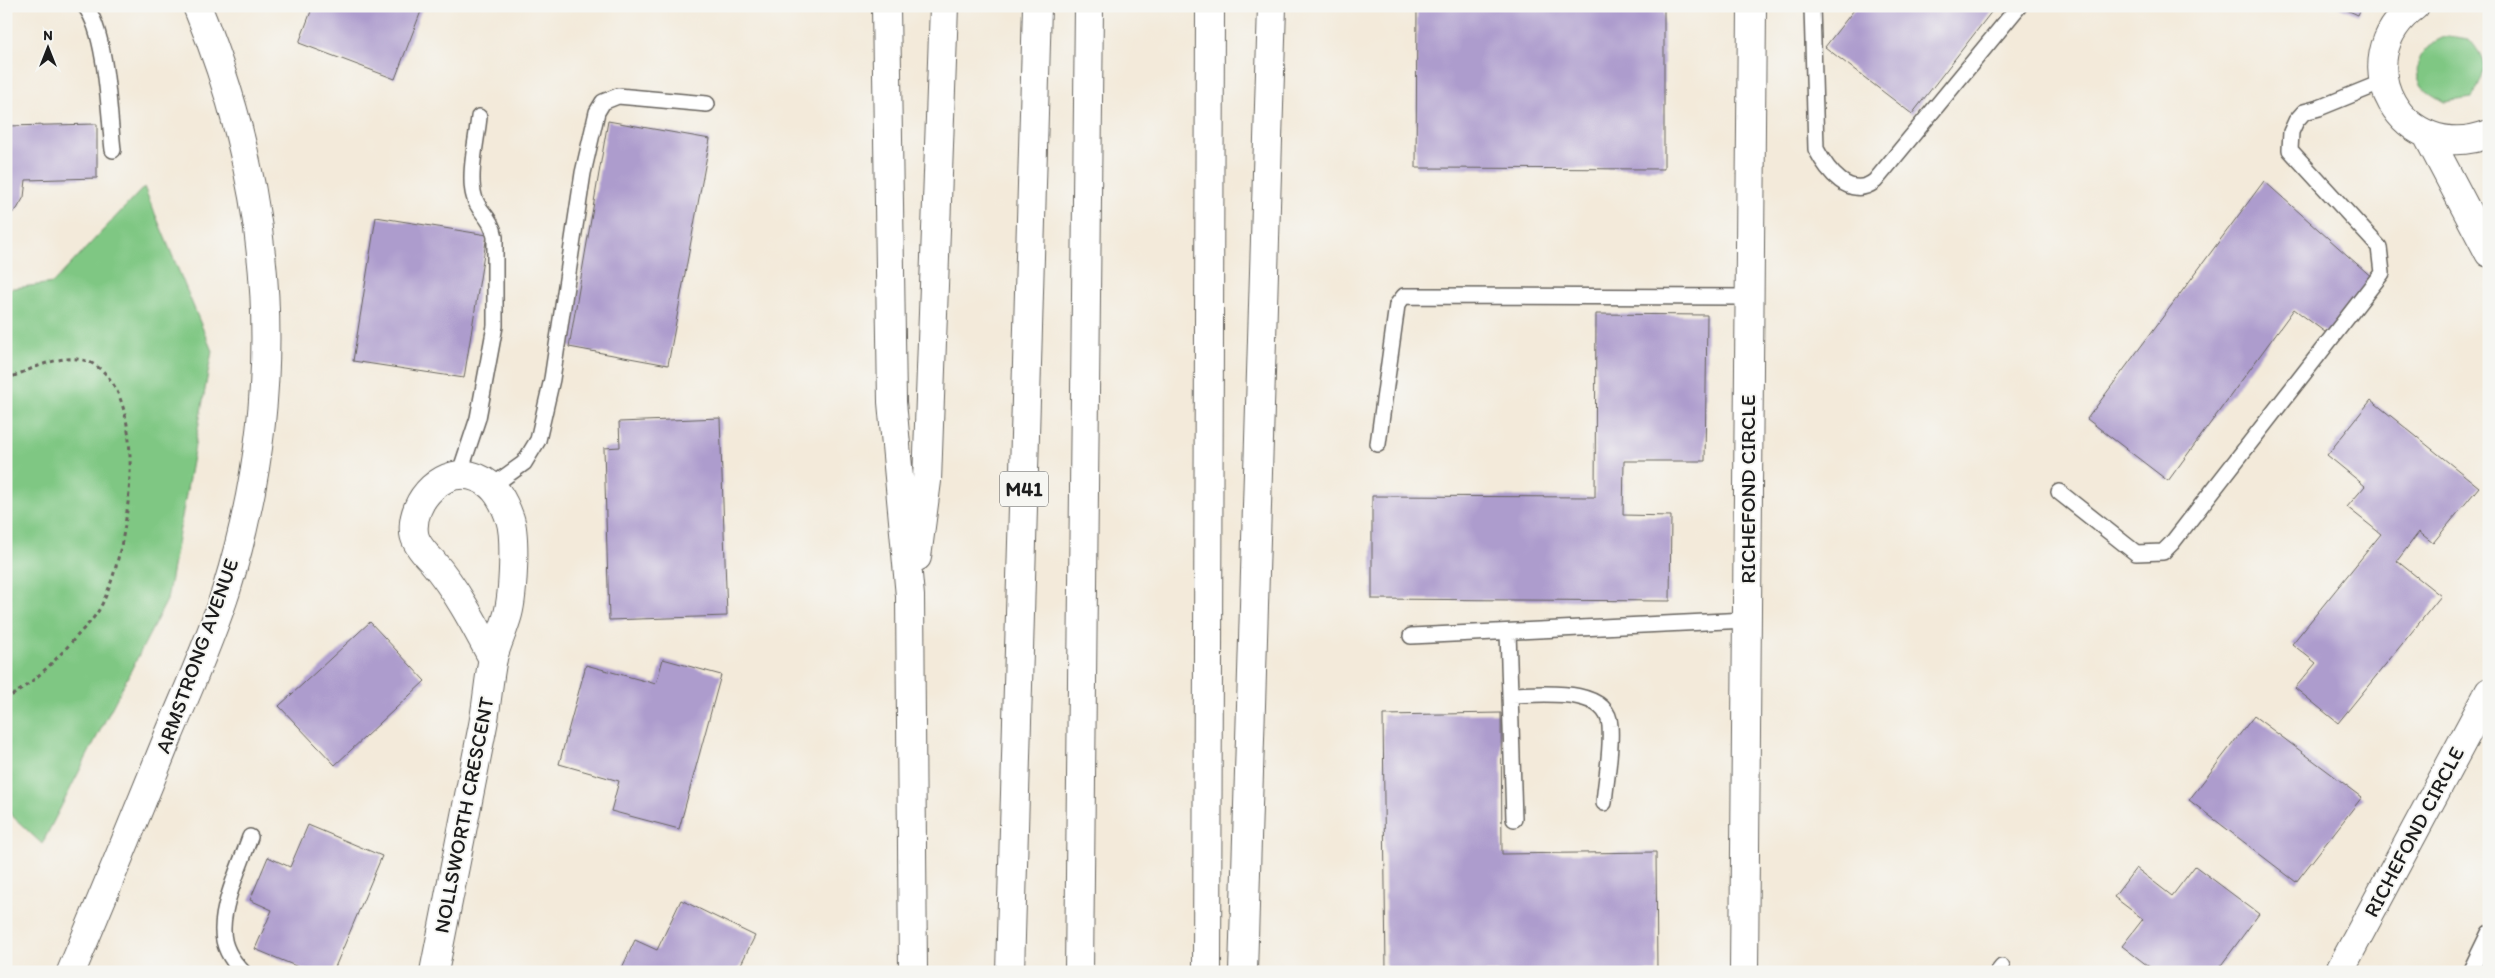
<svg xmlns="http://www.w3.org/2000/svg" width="2495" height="978" viewBox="0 0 2495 978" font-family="Itim,sans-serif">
	<rect width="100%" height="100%" fill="#f6f6f2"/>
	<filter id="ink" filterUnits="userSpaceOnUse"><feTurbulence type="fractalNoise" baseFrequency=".02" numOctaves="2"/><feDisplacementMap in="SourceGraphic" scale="10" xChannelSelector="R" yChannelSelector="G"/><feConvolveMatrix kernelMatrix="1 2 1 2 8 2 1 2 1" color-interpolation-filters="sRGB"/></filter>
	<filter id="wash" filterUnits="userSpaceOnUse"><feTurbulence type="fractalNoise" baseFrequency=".0096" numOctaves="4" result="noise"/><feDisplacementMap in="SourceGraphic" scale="20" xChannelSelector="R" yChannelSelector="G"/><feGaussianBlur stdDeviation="1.12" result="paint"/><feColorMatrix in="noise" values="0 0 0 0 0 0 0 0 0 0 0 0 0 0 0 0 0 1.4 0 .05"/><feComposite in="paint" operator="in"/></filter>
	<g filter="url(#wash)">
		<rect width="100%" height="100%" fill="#f3eada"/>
		<path fill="#7fc783" stroke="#4e7250" d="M2448 36 2469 39C2489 62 2487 72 2472 98L2444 102C2438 98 2426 92 2422 86 2408 63 2427 42 2448 36Z
			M144 187 212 351 167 600 42 844 6 810V289L53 283Z"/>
		<g id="blocks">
			<path fill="#ad9ccd" d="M313 6H423L395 79 299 43Z
				M1417 6H1664V169L1416 168Z
				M1857 6H1996L1912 114 1825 47Z
				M2338 6H2362L2358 15Z
				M608 121 710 139 668 365 569 347Z
				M97 124V178L26 180 24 197 17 209 6 218V126Z
				M2264 181 2375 280 2333 338 2294 309 2168 481 2087 419Z
				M376 217 487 235 464 378 353 361Z
				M1596 314 1707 315 1705 461H1624L1623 515 1671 516 1670 601 1372 599V496L1595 497Z
				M2371 400 2479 487 2433 543 2419 532 2397 561 2441 596 2338 723 2295 688 2316 663 2292 644 2381 534 2347 507 2365 486 2327 455Z
				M720 418 727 616 609 620 604 448 620 447 619 422Z
				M370 622 425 681 335 765 279 706Z
				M663 659 721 675 679 829 611 811 619 781 559 764 586 665 656 684Z
				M1501 713 1502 854 1656 852 1657 972H1386L1383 715Z
				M2254 716 2362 797 2296 882 2189 800Z
				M308 825 382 856 333 972H310L255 949 272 910 250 900 268 857 290 867Z
				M2195 866 2259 914 2216 972H2156L2122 946 2143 919 2114 897 2136 868 2172 896Z
				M681 900 755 936 737 972H620L635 940 657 950Z"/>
		</g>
	</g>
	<g filter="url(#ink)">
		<use href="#blocks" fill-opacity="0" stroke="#67645e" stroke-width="1"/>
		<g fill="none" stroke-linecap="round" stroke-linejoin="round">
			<defs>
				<path id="service" d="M85 6C107 33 109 115 113 150
					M1812 6 1816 149C1827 170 1850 201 1875 181L2019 6
					M1378 444 1397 305 1404 296 1749 297
					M459 475 478 418 495 326V237C491 215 478 213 474 196 468 175 477 139 479 117
					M492 486 524 463 538 440 552 379 583 173 597 112 603 102 618 96 707 104
					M2059 492 2136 553 2163 552 2172 543 2382 273 2379 247 2290 150 2291 132 2296 121 2304 112 2319 108 2383 82
					M1508 632 1514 819
					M1411 636 1747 620
					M1510 695C1537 695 1608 685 1610 726 1612 751 1606 778 1604 803
					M243 972C232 961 223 947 223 931 222 903 241 864 250 837
					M1998 972 2002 967
					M2470 972 2489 933"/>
				<path id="minor" d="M2415 6C2342 60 2402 167 2489 134
					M2427 135 2489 253
					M434 972C450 891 466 811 482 730 487 707 488 682 493 658 497 643 504 629 508 614 513 595 516 537 510 519 504 502 496 485 478 478 445 464 410 500 414 533 415 543 425 554 432 561 457 590 475 625 493 659
					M1744 972 1752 6
					M2339 972 2489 692"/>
				<path id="tertiary" d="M71 972C104 894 136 816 168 737 188 689 210 641 226 591 288 391 276 199 197 6"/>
				<path id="motorway" d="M886 6 892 402 910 596 913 972
					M917 557 927 481 944 6
					M1010 972 1037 6
					M1079 972 1089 6
					M1207 972 1210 6
					M1243 972 1272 6"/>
			</defs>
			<use href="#service" stroke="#67645e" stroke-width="18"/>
			<use href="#minor" stroke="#67645e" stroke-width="30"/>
			<use href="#tertiary" stroke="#67645e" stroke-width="30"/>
			<use href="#motorway" stroke="#67645e" stroke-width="30"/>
			<path stroke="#67645e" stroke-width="3" stroke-dasharray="4 4" stroke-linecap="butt" d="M6 379C31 370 63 351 89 362 156 391 128 565 97 613 91 622 83 629 77 636 56 660 34 683 6 699"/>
			<use href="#service" stroke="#fff" stroke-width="15"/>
			<use href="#minor" stroke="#fff" stroke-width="28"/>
			<use href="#tertiary" stroke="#fff" stroke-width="28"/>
			<use href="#motorway" stroke="#fff" stroke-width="28"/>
		</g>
	</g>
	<g text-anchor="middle" stroke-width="4" stroke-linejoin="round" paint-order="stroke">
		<rect fill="#f6f6f2" stroke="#5d5d5c" stroke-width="1" x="1000" y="471.5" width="48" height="35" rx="4"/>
		<g font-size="20" font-weight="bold" fill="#1c1c1c">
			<text x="1024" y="496">M41</text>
		</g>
		<g font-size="21" fill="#1c1c1c" stroke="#f6f6f2">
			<text transform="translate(1748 489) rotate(-90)" y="7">RICHEFOND CIRCLE</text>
			<text transform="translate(197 656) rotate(-70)" y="7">ARMSTRONG AVENUE</text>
			<text transform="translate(464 815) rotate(-79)" y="7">NOLLSWORTH CRESCENT</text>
			<text transform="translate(2414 832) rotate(-62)" y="7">RICHEFOND CIRCLE</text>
		</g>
	</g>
	<rect width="2495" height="978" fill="none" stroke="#f6f6f2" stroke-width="25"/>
	<g transform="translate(48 48)" stroke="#f6f6f2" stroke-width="4" paint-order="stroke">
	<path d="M0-4L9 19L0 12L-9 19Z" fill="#1c1c1c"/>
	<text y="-8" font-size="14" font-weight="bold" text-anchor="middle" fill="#1c1c1c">N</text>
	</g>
</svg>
